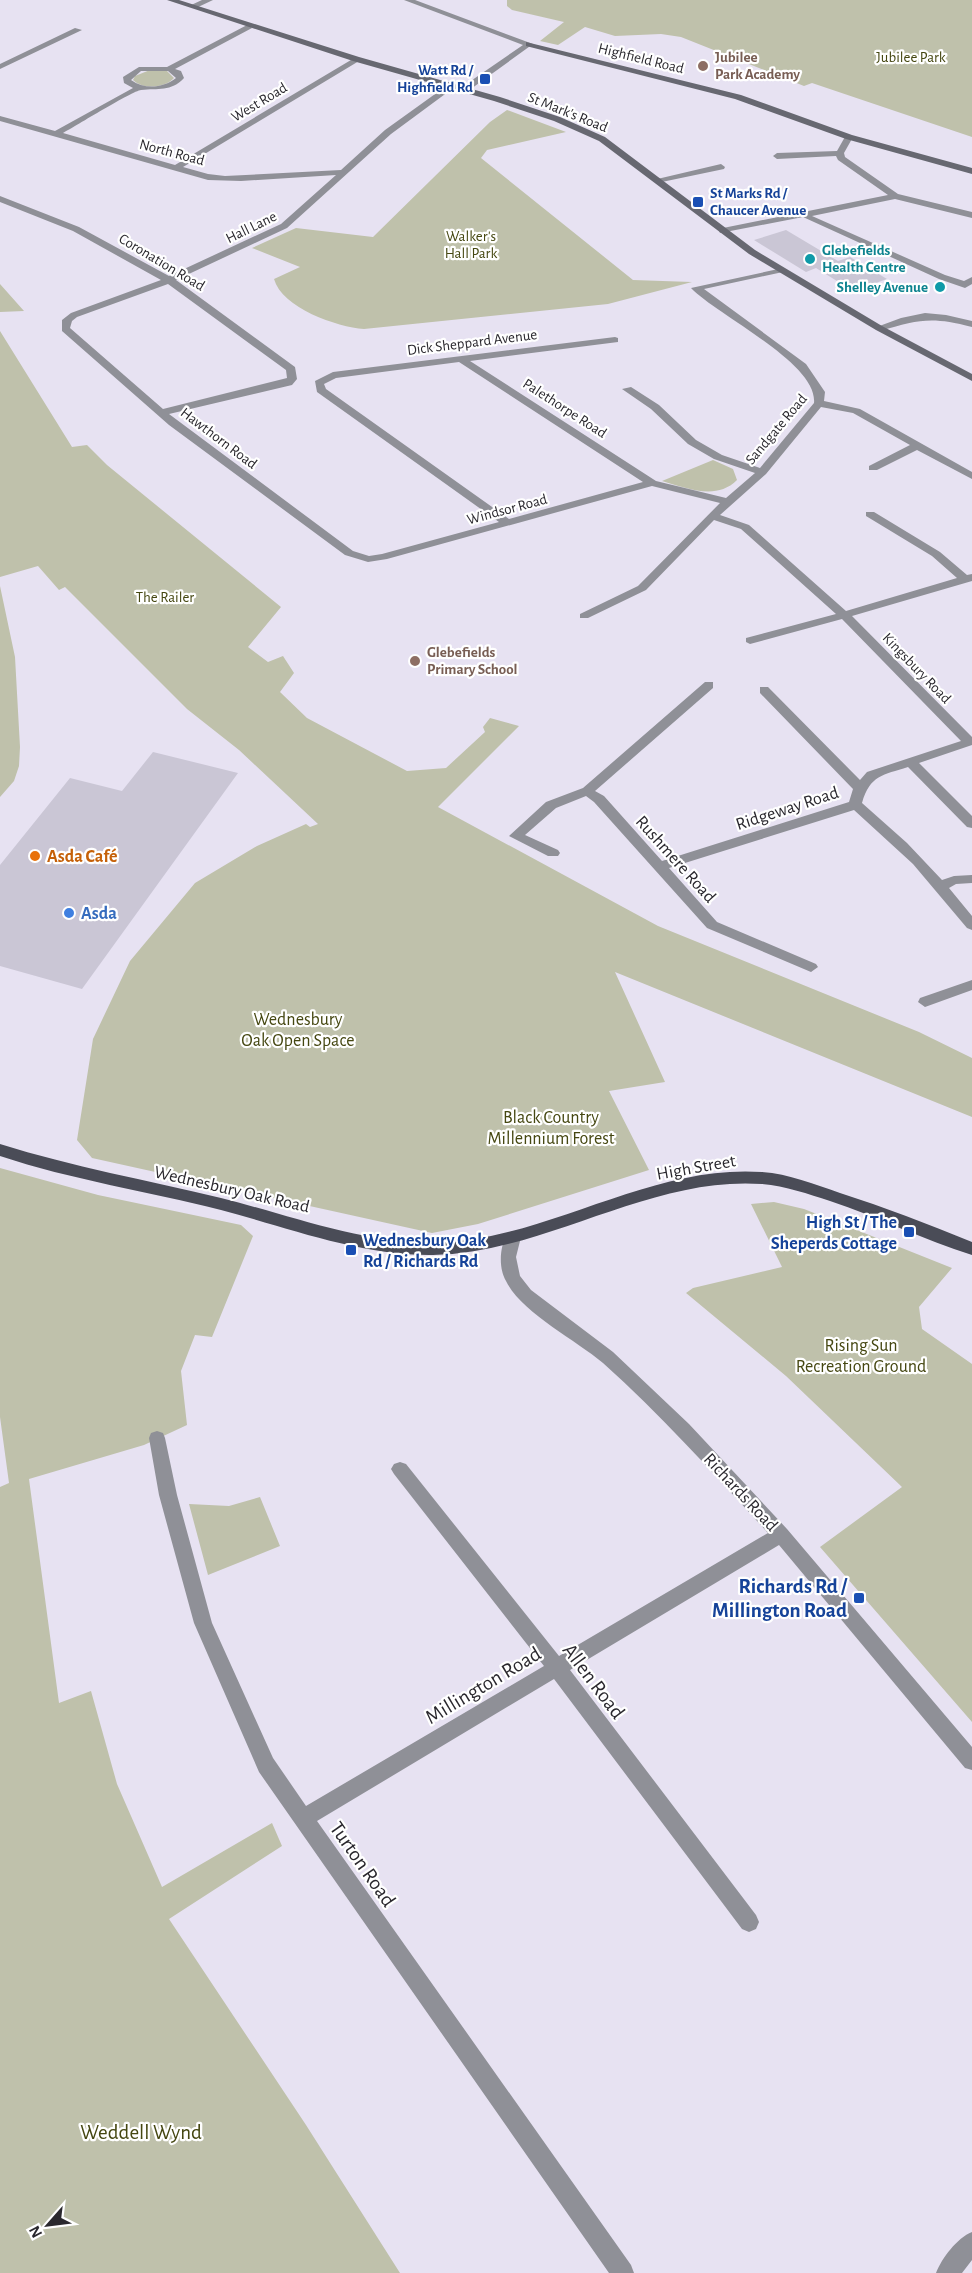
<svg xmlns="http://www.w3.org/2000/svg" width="972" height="2273" viewBox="0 0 972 2273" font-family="'Alegreya Sans',sans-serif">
	<rect width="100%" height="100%" fill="#e7e2f2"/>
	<path fill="#bfc1ab" d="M507 0H972V137L812 83 804 86 681 37 661 34 615 36 585 27 558 45 540 41 564 22 512 10 507 6Z
		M150 70 167 71 174 78C165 88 143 90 133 80L135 76Z
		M507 110 566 132 487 150 481 158 633 280 692 282 608 304 364 329C337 327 282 308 274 279L300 267 252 248 296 228 373 237 490 122Z
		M0 284 24 311 0 312Z
		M0 331 72 447 87 445 107 465 281 607 248 647 268 662 283 656 294 673 280 692 307 718 407 771 446 768 485 732 483 727 490 718 519 726 438 807 658 926 919 1032 972 1058V1117L615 972 665 1082 609 1091 649 1170 478 1224 432 1233 92 1158 77 1140 93 1039 130 961 195 883 257 846 306 824 310 827 318 824 239 750 187 709 65 587 59 590 38 566 0 577Z
		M713 460 733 469 737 480C716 501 687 488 662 481Z
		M0 586 15 657 20 747 19 766 14 781 0 797Z
		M0 1168 98 1195 241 1225 253 1236 212 1337 195 1335 181 1371 187 1425 144 1445 29 1479 59 1703 91 1691 117 1784 162 1887 272 1823 282 1846 169 1919 306 2125 400 2273H0V1487L9 1483 0 1417Z
		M774 1202 804 1209 952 1268 919 1307 922 1329 972 1364V1722L820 1547 902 1487 786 1376 686 1293 693 1288 782 1267 751 1204Z
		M260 1497 280 1546 208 1575 189 1504 229 1506Z"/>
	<path fill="#cac6d5" d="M786 230 838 261 850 257 887 279 853 291 816 268 806 272 754 240Z
		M153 752 238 773 82 989 0 966V865L70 778 122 791Z"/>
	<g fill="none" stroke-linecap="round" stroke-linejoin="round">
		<path fill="#8f9097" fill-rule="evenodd" d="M202 0H213L196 8 189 6Z
			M404 0H415L533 44 468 91H462V87L523 45Z
			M249 24 252 28 175 69 181 71 184 78C171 92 158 88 141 90 132 91 76 126 63 133L175 165 356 57 360 59 359 61 183 167 208 174 225 176 341 170 385 130 449 84 456 86 391 134 287 228 176 280 295 367 297 379 292 385 169 414 353 551 369 556 382 554 499 522 317 392 315 381 333 372 615 337 618 338V342L470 361 656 481 726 498 755 473 714 459 688 444 651 409 622 389 631 387 659 405 696 440 722 455 760 468 814 403C818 363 718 316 691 288L783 268V272L704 289 806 364 825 392 824 401 860 409 972 472V479L917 450 877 470H869V466L910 445 853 413 821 407 766 474 720 515 749 525 846 611 957 578 932 556 866 516V512H874L940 552 967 575 972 574V581L852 616 972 737V745L919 763 972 816V828L967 827 908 767C883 775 870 775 862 803L907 843 942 880 954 876 972 875V883L956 884 949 888 972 916V930L967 928 913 864 854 810 669 868 717 922 816 964 818 967 811 972 707 928 594 802 586 796 556 808 525 835 558 850 560 853 558 856H548L509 836 546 802 583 788 705 682H713V688L595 791 604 796 662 861 849 802 853 789 760 693V687H768L860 780 867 772 961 741 842 619 750 644 746 642V638L836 614 741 529 714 520 646 590 588 618H580V614L638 586 720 503 652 486 387 559 368 562 345 555 169 425 62 331V320L71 313 161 280 73 231 0 202V196L79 227 169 276 281 224 336 175 241 181 208 180 0 121V116L55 131 133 88 124 83 123 77 139 67H167ZM141 71H168L176 78C163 88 145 90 131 80ZM168 284 286 370 287 378 163 409 70 328 72 321 77 317ZM459 362 643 482 509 519 326 389 324 384 336 378Z
			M75 28 82 30 0 69V64Z
			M846 135 853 137 844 153 845 157 898 194 972 212V218L895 199 812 216 945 275 964 281 972 277V284L965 288 939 279 803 217 720 233 719 231 723 228 888 195 838 160 836 156 777 159 773 156 777 153 837 151Z
			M721 164 725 167 724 169 657 183 653 180Z
			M925 313 946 315 972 321V327C930 316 919 320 879 331L874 328 901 318Z
			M972 980V990L925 1007 918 1002 920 998Z
			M513 1231 519 1233 521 1237 516 1257 520 1276 531 1290 613 1352 689 1424 787 1529 972 1747V1770L965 1768 779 1545 570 1670 756 1915 759 1922 756 1929 749 1932 742 1929 554 1679 317 1821 631 2265 634 2273H609L259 1772 194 1623 159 1495 149 1438 151 1433 157 1431 163 1433 165 1438 177 1495 212 1623 273 1758 306 1806 544 1666 394 1474 391 1469 394 1464 400 1462 406 1464 559 1656 768 1533C715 1475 662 1416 603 1363 575 1339 522 1313 506 1281 498 1267 500 1247 507 1233Z
			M972 2232V2260L962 2273H936C942 2258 957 2238 972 2232Z"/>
		<path fill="#676871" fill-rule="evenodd" d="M167 0H179L359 57 500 97 560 117 605 137 755 250 882 326 972 374V381L876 330 749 254 599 141 554 121 494 101 353 61Z
			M526 42 741 95 852 135 972 168V174L846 139 735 99 526 46Z"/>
		<path fill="#4a4c57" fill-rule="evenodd" d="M0 1144C73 1167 147 1180 221 1198 289 1215 361 1243 433 1243 546 1241 648 1164 762 1172 789 1174 814 1184 840 1193 884 1207 928 1224 972 1242V1255C924 1240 878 1217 830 1201 808 1194 786 1186 762 1184 648 1176 546 1253 433 1255 361 1256 289 1228 221 1210 147 1191 72 1180 0 1156Z"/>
	</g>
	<g fill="#8d6e63" stroke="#fff" stroke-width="2">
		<circle cx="703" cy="66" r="6"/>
		<circle cx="415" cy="661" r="6"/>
	</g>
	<g fill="#1a4fb4" stroke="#fff" stroke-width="2">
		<rect x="479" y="73" width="12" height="12" rx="3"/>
		<rect x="692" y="196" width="12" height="12" rx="3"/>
		<rect x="903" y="1226" width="12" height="12" rx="3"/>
		<rect x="345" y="1244" width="12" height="12" rx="3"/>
		<rect x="853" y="1592" width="12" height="12" rx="3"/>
	</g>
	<g fill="#0f9aa8" stroke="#fff" stroke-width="2">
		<circle cx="810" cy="259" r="6"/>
		<circle cx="940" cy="287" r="6"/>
	</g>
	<circle fill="#e8710a" stroke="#fff" stroke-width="2" cx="35" cy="856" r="6"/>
	<circle fill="#3f7fe0" stroke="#fff" stroke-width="2" cx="69" cy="913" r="6"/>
	<g text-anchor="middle" stroke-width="4.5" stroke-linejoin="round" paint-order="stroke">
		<g font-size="15" font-weight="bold" fill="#785e54" stroke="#fff" text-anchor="start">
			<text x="715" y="62">Jubilee<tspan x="715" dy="17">Park Academy</tspan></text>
			<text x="427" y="657">Glebefields<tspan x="427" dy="17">Primary School</tspan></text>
		</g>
		<g font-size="15" fill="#454711" stroke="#fff">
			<text x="911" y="62">Jubilee Park</text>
			<text x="471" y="241">Walker's<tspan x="471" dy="17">Hall Park</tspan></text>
			<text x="165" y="602">The Railer</text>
		</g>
		<g font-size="15" fill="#2a282e" stroke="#fff">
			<text transform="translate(641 58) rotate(14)" y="5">Highfield Road</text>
			<text transform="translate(259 102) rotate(-31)" y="5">West Road</text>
			<text transform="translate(568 112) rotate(22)" y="5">St Mark's Road</text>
			<text transform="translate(172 152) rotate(15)" y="5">North Road</text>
			<text transform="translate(251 227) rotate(-26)" y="5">Hall Lane</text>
			<text transform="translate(162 262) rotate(31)" y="5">Coronation Road</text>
			<text transform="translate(472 342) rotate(-7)" y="5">Dick Sheppard Avenue</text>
			<text transform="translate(565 408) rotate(33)" y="5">Palethorpe Road</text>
			<text transform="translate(776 429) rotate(-50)" y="5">Sandgate Road</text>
			<text transform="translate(219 438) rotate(37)" y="5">Hawthorn Road</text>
			<text transform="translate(507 509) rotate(-15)" y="5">Windsor Road</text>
			<text transform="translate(917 668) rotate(46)" y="5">Kingsbury Road</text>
		</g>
		<g font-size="15" font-weight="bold" fill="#164399" stroke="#fff" text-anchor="end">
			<text x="473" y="75">Watt Rd /<tspan x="473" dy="17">Highfield Rd</tspan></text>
			<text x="710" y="198" text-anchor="start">St Marks Rd /<tspan x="710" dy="17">Chaucer Avenue</tspan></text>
		</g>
		<g font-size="15" font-weight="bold" fill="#0d838f" stroke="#fff" text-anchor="start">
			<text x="822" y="255">Glebefields<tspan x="822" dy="17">Health Centre</tspan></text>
			<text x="928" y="292" text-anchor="end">Shelley Avenue</text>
		</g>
		<g font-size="18" fill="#2a282e" stroke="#fff">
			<text transform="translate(787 808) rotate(-18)" y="6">Ridgeway Road</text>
			<text transform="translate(676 859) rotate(48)" y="6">Rushmere Road</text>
			<text transform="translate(696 1167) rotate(-10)" y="6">High Street</text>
			<text transform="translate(232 1189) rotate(13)" y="6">Wednesbury Oak Road</text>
			<text transform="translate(741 1492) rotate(47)" y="6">Richards Road</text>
		</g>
		<g font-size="18" font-weight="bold" fill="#c56008" stroke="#fff" text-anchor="start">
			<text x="47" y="862">Asda Café</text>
		</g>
		<g font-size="18" font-weight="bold" fill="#366cbe" stroke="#fff" text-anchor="start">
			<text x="81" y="919">Asda</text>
		</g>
		<g font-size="18" fill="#454711" stroke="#fff">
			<text x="298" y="1025">Wednesbury<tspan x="298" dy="21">Oak Open Space</tspan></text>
			<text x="551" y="1123">Black Country<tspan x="551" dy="21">Millennium Forest</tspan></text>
			<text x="861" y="1351">Rising Sun<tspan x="861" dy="21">Recreation Ground</tspan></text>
		</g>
		<g font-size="18" font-weight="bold" fill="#164399" stroke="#fff" text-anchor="end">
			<text x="897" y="1228">High St / The<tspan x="897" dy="21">Sheperds Cottage</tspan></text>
			<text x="363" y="1246" text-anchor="start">Wednesbury Oak<tspan x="363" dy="21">Rd / Richards Rd</tspan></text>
		</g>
		<g font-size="21" font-weight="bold" fill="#164399" stroke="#fff" text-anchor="end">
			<text x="847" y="1593">Richards Rd /<tspan x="847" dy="24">Millington Road</tspan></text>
		</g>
		<g font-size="21" fill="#2a282e" stroke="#fff">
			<text transform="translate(594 1681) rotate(53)" y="7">Allen Road</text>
			<text transform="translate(483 1685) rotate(-31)" y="7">Millington Road</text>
			<text transform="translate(363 1864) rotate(55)" y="7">Turton Road</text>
		</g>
		<g font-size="21" fill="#454711" stroke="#fff">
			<text x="141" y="2139">Weddell Wynd</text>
		</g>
	</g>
	<g transform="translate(48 2225) rotate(242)" stroke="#ffffff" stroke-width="4.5" paint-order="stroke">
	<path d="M0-4.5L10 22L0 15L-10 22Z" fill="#2a282e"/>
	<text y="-9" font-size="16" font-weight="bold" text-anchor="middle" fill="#2a282e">N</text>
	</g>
</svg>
